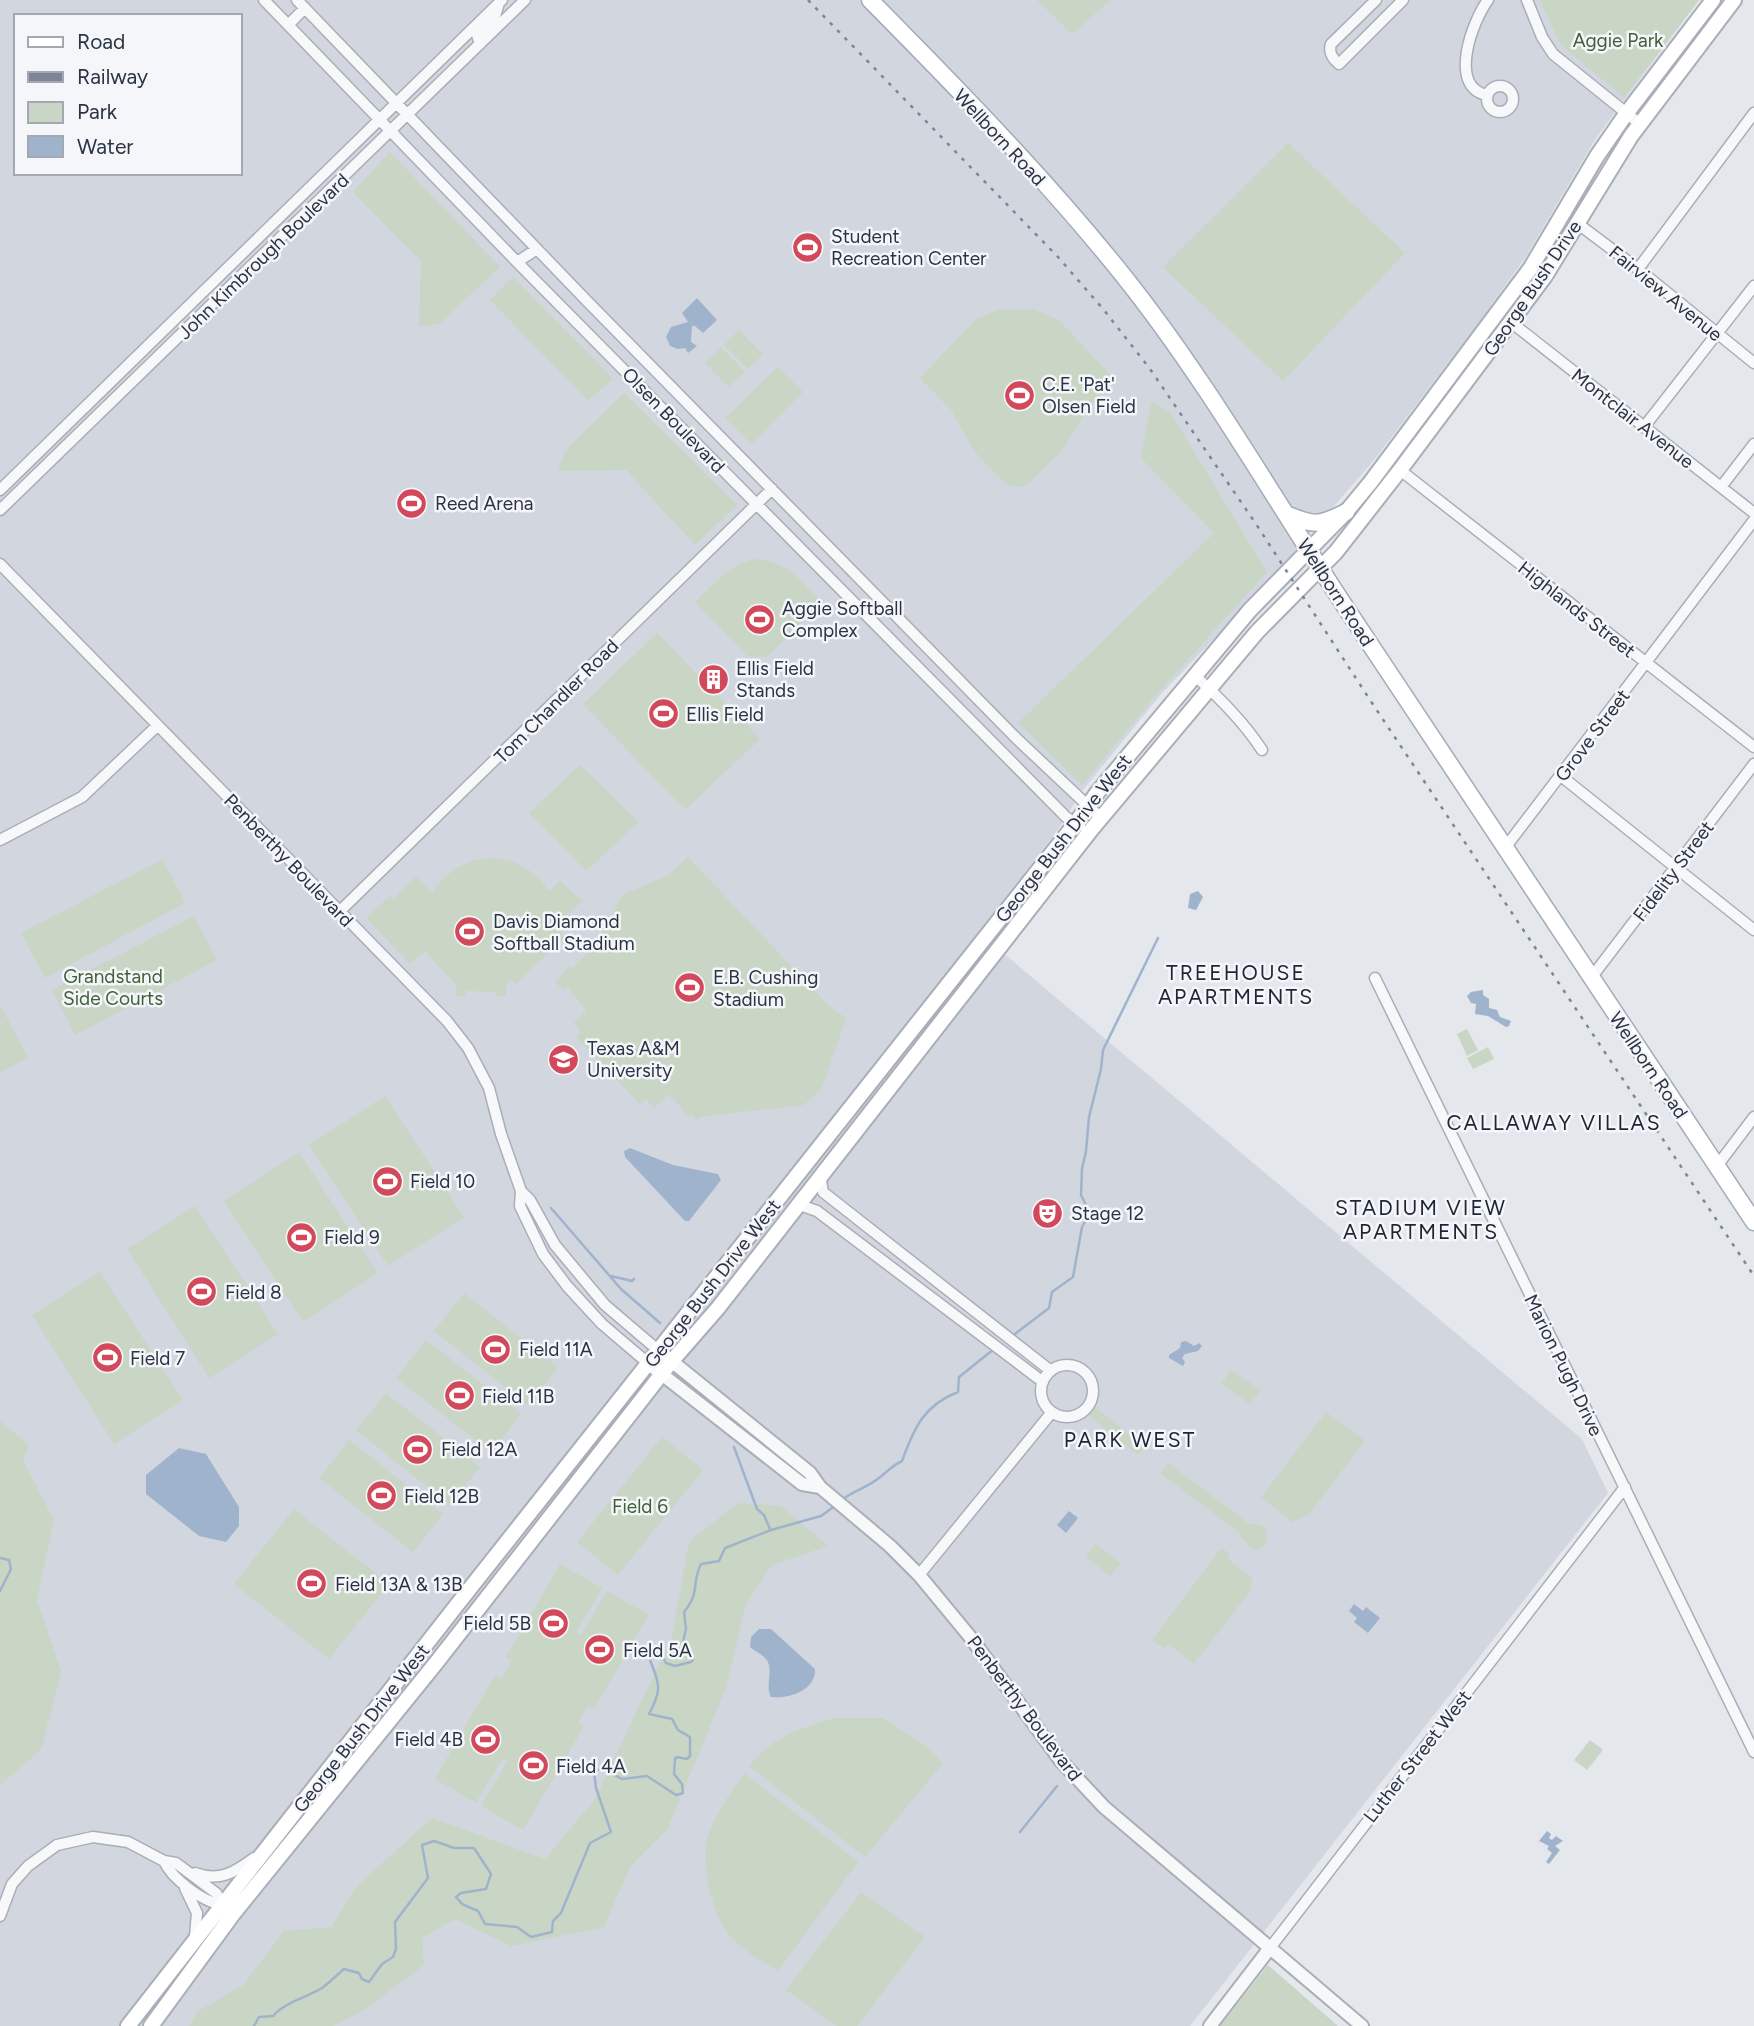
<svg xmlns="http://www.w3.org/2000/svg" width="1754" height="2026" viewBox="0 0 1754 2026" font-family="Figtree,sans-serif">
	<rect width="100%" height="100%" fill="#e4e7ec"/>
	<path fill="#d2d6de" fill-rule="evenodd" d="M0 0H1699L1596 138 1525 258 1477 325 1374 460 1272 578 1162 693 1083 790 1055 834 978 932 1582 1439 1608 1493 1190 2026H0ZM16 16H240V173H16Z"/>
	<path fill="#c9d6c5" d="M1037 0H1111L1072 34Z
		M1540 0H1699L1624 97 1570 53 1559 41Z
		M1288 143 1405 253 1283 381 1163 267Z
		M390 152 500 267 439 324 419 327 421 261 353 192Z
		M513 277 613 379 588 401 490 300Z
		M1033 309 1059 320 1115 380 1086 411 1062 451 1028 484 1020 487 1008 485 996 474 974 451 951 410 920 378 976 319 998 310Z
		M739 330 763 354 748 369 724 345Z
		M721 347 745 372 729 387 705 363Z
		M778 367 803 392 751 444 725 418Z
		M624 393 737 505 695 545 626 470 558 471 565 451Z
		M1151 401 1170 412 1267 572 1157 694 1082 785 1018 723 1214 533 1141 458Z
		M756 559C789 562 800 581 822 603L767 657 747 656 695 602C714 584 730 564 756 559Z
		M657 633 760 739 685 810 583 704Z
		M580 765 639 822 586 871 529 813Z
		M688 857 828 1005 846 1018 822 1088 804 1105 700 1117 696 1120 692 1115 689 1117 669 1094 654 1108 646 1099 640 1104 576 1037 581 1032 574 1023 586 1010 567 987 563 990 555 982 569 966 573 968 600 940 622 895 667 876Z
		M490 858C516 859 534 870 549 891L560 881 582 901 555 926 565 937 516 984 512 980 506 985V996H496V992L466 991 465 996H455L456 985 425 951 410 964 366 918 390 896 393 899 415 876 432 892C447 872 464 860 490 858Z
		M163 859 185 903 45 978 21 933Z
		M194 916 217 960 75 1035 52 990Z
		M0 1005 28 1057 0 1073Z
		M1467 1029 1478 1050 1467 1056 1457 1034Z
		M1488 1047 1494 1059 1473 1069 1467 1058Z
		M385 1096 464 1217 388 1266 309 1145Z
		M299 1152 378 1273 303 1322 224 1201Z
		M195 1206 278 1334 209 1378 127 1249Z
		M100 1272 183 1400 114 1444 32 1315Z
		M464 1293 558 1367 528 1405 434 1331Z
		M426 1340 521 1414 491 1452 396 1378Z
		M1231 1370 1261 1390 1250 1404 1221 1384Z
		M386 1393 480 1467 450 1505 356 1430Z
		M1094 1407H1095L1145 1448 1138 1455 1088 1415Z
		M1326 1412 1365 1441 1309 1514 1292 1522 1261 1497Z
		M0 1421 29 1445 23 1460 54 1520 37 1600 61 1671 41 1750 0 1785Z
		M662 1437 703 1470 618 1575 577 1542Z
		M349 1440 443 1514 413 1552 319 1478Z
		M1168 1463 1251 1525 1258 1524 1265 1528 1267 1538 1265 1546 1254 1550 1240 1537 1241 1534 1161 1474Z
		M739 1503 781 1506 828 1546 772 1565 746 1603 726 1688 667 1830 630 1867 604 1927 511 1946 455 1919 422 1938 424 1965 364 2010 333 2026H189L197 2012 243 1985 284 1931 331 1927 358 1885 432 1818 545 1859 595 1799 672 1637 689 1541Z
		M294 1509 389 1584 329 1659 234 1584Z
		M1096 1544 1121 1563 1110 1576 1086 1557Z
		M1221 1548 1229 1553V1560L1252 1578 1251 1590 1194 1664 1169 1644 1164 1649 1152 1640Z
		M560 1564 602 1588 576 1633 581 1635 607 1591 649 1615 594 1709 588 1706 578 1723 584 1726 523 1830 481 1806 508 1760 503 1758 476 1803 435 1779 495 1675 502 1678 512 1661 506 1657Z
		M836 1718H883L928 1747 943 1763 865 1857 749 1766C774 1736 799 1728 836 1718Z
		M1590 1740 1603 1750 1587 1770 1574 1760Z
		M744 1773 858 1862 778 1971C762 1962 743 1950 730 1936 712 1914 699 1861 709 1833 717 1811 731 1792 744 1773Z
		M861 1892 925 1937 857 2026H837L786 1990Z
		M1268 1965 1338 2026H1220Z"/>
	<path fill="#9fb4cc" d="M697 298 717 320 703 333 695 326H692L691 342 697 346 688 353 685 348 678 349 670 346 666 337 671 327 688 322 682 313Z
		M1198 891 1203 897 1196 910 1188 908 1190 894Z
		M1483 990V995L1489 999V1008L1497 1010 1500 1017 1511 1021 1509 1026 1506 1027 1488 1016 1475 1014 1476 1004 1471 1003 1467 996 1471 992Z
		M630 1148 673 1165 718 1174 721 1180 689 1221H685L625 1157 624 1151Z
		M1186 1341 1194 1346 1199 1343 1202 1346 1198 1351 1185 1354 1182 1358 1185 1362 1183 1366 1169 1358V1355L1180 1348 1181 1342Z
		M179 1448 206 1454 239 1507V1526L226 1542 199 1536 146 1494V1475Z
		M1069 1511 1078 1518 1066 1533 1057 1525Z
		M1354 1604 1363 1611 1366 1607 1380 1618 1368 1633 1354 1622 1357 1618 1349 1611Z
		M759 1629H771L815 1669C816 1690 789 1699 771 1697 764 1685 776 1667 764 1657 760 1653 754 1651 750 1647L751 1637Z
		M1547 1831 1551 1834 1549 1838 1552 1840 1556 1836 1563 1841 1555 1846 1560 1850 1549 1864 1546 1862 1552 1853 1547 1849 1549 1846 1539 1841Z"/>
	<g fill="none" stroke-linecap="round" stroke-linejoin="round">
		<path stroke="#9fb4cc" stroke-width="2.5" d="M551 1208 621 1289 660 1323
			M611 1276 632 1281 634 1279
			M1011 1337 1049 1308 1052 1292 1073 1277 1082 1227 1090 1213 1081 1195 1082 1169 1086 1151 1089 1117 1101 1069 1103 1050 1158 938
			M734 1447 757 1509 764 1515 770 1529
			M843 1499C855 1490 868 1487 879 1478 889 1471 889 1467 902 1461 914 1428 924 1405 958 1392L959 1377 994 1349
			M0 1558 9 1560 11 1569 0 1591
			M1020 1832 1057 1786
			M254 2026 259 2017 273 2016C285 2002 306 1998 322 1988 330 1982 337 1975 344 1969L359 1973 362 1979 369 1982 382 1964 393 1957 396 1949 395 1922 428 1878 422 1845 434 1841 454 1848H474L491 1874 486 1889 461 1893 456 1897 462 1904 478 1911 485 1924 517 1927 531 1937 552 1932 553 1921 561 1913 590 1843 611 1832 596 1788 594 1772 602 1768 622 1779 647 1776 676 1795 683 1793 682 1784 674 1774 675 1759 677 1757 687 1759 690 1756V1737L678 1730 672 1719 649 1714C662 1690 660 1685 650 1660L660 1652 666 1663 675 1666 691 1662 693 1659 683 1642 686 1629 684 1612C701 1591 691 1584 701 1564L719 1561 725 1548 771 1530 821 1516 836 1505"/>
		<defs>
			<path id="minor" d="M264 0 517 262 1066 817 1080 826
				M297 0 586 300 1017 739 1101 818
				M1376 0 1331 44C1328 53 1333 59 1339 64L1403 0
				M1527 0 1542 37 1553 54 1640 124
				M288 25 305 8
				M480 44 477 35 495 16 499 3
				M1487 99a13 13 0 1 1 26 0a13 13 0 1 1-26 0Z
				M1487 95C1447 87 1473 20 1488 0
				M1577 223 1638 269 1754 363
				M517 262 537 249
				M1638 269 1754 113
				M1512 323 1754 513
				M1644 427 1754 286
				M1400 470 1754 747
				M1721 487 1754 444
				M0 490 502 0
				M0 510 525 0
				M0 564 447 1021 468 1048 489 1088 501 1134 521 1191 520 1206 543 1254 567 1286 602 1324 649 1364
				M1194 675C1220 698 1243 721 1262 750
				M1561 776 1754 930
				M0 840 82 797 157 726
				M1505 848 1754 520
				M339 912 772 489
				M1375 978 1754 1752
				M1591 978 1754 764
				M1717 1166 1754 1117
				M820 1175 823 1192 1051 1371
				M521 1191 530 1200 555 1245 605 1305 659 1351
				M797 1204 817 1211 1043 1382
				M1041 1391a26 26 0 1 1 52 0a26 26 0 1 1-52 0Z
				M919 1575 1052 1412
				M164 1861C172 1879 203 1902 222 1905
				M195 1873C219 1882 234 1873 254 1858
				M185 1888 197 1913 195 1936
				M0 1916 12 1884 28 1866 57 1845 93 1837 128 1842 164 1861 176 1863 216 1893 225 1907
				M1270 1948 1625 1487"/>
			<path id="tertiary" d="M659 1351 810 1473 820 1487 890 1546 919 1575 971 1638 1061 1761 1104 1807 1362 2026
				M654 1368 802 1484 820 1487
				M1210 2026 1270 1948"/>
			<path id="secondary" d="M128 2026 460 1601 1075 824 1097 793 1250 610 1346 512 1370 483 1530 269 1597 156 1626 114 1713 0
				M151 2026 233 1914 436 1663 671 1362 718 1308 1091 830 1257 632 1336 552 1400 470 1545 276 1631 136 1734 0"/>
			<path id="primary" d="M870 0C957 88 1044 177 1122 274 1206 379 1272 496 1346 608 1481 813 1618 1017 1754 1222
				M1286 514C1314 526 1319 526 1346 512"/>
		</defs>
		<use href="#minor" stroke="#a9aeb7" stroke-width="13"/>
		<use href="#tertiary" stroke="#a9aeb7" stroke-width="16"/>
		<use href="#secondary" stroke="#a9aeb7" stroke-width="18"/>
		<use href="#primary" stroke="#a3abb8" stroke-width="19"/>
		<use href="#minor" stroke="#f7f8fa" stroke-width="10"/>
		<use href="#tertiary" stroke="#f7f8fa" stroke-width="12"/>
		<use href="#secondary" stroke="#fff" stroke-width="14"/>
		<use href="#primary" stroke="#fff" stroke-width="16"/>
		<path stroke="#7d8696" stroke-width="2.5" stroke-dasharray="3.5 7" stroke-linecap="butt" d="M808 0 1058 257 1104 310 1150 369 1256 524 1372 703 1754 1276"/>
	</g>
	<defs>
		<symbol id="stadium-disc" viewBox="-11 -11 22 22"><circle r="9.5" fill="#d1495b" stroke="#f4f6f9"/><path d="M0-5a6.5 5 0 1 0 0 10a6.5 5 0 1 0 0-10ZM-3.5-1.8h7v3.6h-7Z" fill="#fff"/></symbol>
		<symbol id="building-disc" viewBox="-11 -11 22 22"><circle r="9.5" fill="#d1495b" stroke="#f4f6f9"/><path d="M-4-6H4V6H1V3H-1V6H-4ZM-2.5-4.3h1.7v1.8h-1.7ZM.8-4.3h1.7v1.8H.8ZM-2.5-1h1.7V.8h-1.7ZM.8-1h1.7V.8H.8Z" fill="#fff"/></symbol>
		<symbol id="university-disc" viewBox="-11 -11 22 22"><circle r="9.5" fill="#d1495b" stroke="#f4f6f9"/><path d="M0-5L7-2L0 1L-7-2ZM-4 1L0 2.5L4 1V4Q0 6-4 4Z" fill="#fff"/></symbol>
		<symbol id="theatre-disc" viewBox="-11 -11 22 22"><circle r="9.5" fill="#d1495b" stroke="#f4f6f9"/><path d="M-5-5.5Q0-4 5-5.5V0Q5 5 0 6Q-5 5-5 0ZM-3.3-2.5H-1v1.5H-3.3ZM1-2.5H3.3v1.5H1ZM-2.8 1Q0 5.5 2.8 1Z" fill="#fff"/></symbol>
	</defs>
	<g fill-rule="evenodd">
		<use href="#stadium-disc" x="790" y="230" width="35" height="35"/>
		<use href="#stadium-disc" x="1002" y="378" width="35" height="35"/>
		<use href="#stadium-disc" x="394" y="486" width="35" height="35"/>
		<use href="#stadium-disc" x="742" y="602" width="35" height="35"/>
		<use href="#building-disc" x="696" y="662" width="35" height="35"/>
		<use href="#stadium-disc" x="646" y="696" width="35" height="35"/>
		<use href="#stadium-disc" x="452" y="914" width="35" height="35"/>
		<use href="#stadium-disc" x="672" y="970" width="35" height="35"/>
		<use href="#university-disc" x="546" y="1042" width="35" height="35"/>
		<use href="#stadium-disc" x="370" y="1164" width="35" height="35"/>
		<use href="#theatre-disc" x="1030" y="1196" width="35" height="35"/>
		<use href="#stadium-disc" x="284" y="1220" width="35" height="35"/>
		<use href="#stadium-disc" x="184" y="1274" width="35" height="35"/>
		<use href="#stadium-disc" x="478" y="1332" width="35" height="35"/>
		<use href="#stadium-disc" x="90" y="1340" width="35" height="35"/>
		<use href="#stadium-disc" x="442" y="1378" width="35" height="35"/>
		<use href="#stadium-disc" x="400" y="1432" width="35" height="35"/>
		<use href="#stadium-disc" x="364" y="1478" width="35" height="35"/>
		<use href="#stadium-disc" x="294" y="1566" width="35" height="35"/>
		<use href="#stadium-disc" x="536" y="1606" width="35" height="35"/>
		<use href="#stadium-disc" x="582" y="1632" width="35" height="35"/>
		<use href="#stadium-disc" x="468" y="1722" width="35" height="35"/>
		<use href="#stadium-disc" x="516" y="1748" width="35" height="35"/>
	</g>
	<g text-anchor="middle" stroke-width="5" stroke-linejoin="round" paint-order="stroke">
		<g font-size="19" fill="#3f6138" stroke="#f4f6f9">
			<text x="1618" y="47">Aggie Park</text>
			<text x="113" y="983">Grandstand<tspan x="113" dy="22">Side Courts</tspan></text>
			<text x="640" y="1513">Field 6</text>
		</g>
		<g font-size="19" fill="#2b3445" stroke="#f4f6f9">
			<text transform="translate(1000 137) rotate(47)" y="7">Wellborn Road</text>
			<text transform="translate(263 256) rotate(-44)" y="7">John Kimbrough Boulevard</text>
			<text transform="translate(1532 288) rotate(-56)" y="7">George Bush Drive</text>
			<text transform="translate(1666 293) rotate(39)" y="7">Fairview Avenue</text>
			<text transform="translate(1633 418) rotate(38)" y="7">Montclair Avenue</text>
			<text transform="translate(674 420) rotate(46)" y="7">Olsen Boulevard</text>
			<text transform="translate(1336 592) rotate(57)" y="7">Wellborn Road</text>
			<text transform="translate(1577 609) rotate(38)" y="7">Highlands Street</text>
			<text transform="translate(556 701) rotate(-45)" y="7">Tom Chandler Road</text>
			<text transform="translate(1592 735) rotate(-53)" y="7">Grove Street</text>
			<text transform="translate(1063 838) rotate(-52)" y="7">George Bush Drive West</text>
			<text transform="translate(289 860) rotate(46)" y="7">Penberthy Boulevard</text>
			<text transform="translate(1673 871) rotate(-53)" y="7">Fidelity Street</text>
			<text transform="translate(1649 1065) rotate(56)" y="7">Wellborn Road</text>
			<text transform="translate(712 1283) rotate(-52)" y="7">George Bush Drive West</text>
			<text transform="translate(1564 1365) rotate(64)" y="7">Marion Pugh Drive</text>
			<text transform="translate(1025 1708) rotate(53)" y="7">Penberthy Boulevard</text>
			<text transform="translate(361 1728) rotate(-52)" y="7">George Bush Drive West</text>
			<text transform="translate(1417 1756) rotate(-52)" y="7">Luther Street West</text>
		</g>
		<g font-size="19" fill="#2b3445" stroke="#f4f6f9" text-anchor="start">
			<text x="831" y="243">Student<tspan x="831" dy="22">Recreation Center</tspan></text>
			<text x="1042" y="391">C.E. 'Pat'<tspan x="1042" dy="22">Olsen Field</tspan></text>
			<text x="435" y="510">Reed Arena</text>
			<text x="782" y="615">Aggie Softball<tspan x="782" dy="22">Complex</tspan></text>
			<text x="736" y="675">Ellis Field<tspan x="736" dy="22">Stands</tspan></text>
			<text x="686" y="721">Ellis Field</text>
			<text x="493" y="928">Davis Diamond<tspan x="493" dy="22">Softball Stadium</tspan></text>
			<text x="713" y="984">E.B. Cushing<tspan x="713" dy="22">Stadium</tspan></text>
			<text x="587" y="1055">Texas A&amp;M<tspan x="587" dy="22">University</tspan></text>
			<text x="410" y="1188">Field 10</text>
			<text x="1071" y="1220">Stage 12</text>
			<text x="324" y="1244">Field 9</text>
			<text x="225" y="1299">Field 8</text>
			<text x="519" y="1356">Field 11A</text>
			<text x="130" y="1365">Field 7</text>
			<text x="482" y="1403">Field 11B</text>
			<text x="441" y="1456">Field 12A</text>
			<text x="404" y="1503">Field 12B</text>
			<text x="335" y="1591">Field 13A &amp; 13B</text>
			<text x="531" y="1630" text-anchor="end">Field 5B</text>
			<text x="623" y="1657">Field 5A</text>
			<text x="463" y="1746" text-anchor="end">Field 4B</text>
			<text x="556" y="1773">Field 4A</text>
		</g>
		<g font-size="21" letter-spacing="2" fill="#1d2536" stroke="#f4f6f9">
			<text x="1236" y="980">TREEHOUSE<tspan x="1236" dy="24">APARTMENTS</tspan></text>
			<text x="1554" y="1130">CALLAWAY VILLAS</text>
			<text x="1421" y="1215">STADIUM VIEW<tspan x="1421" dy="24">APARTMENTS</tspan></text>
			<text x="1130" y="1447">PARK WEST</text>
		</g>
	</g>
	<rect x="14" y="14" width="228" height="161" fill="#f4f6f9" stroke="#a4a8b1" stroke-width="2"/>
	<rect x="28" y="37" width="35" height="10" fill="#ffffff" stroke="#a4a8b1" stroke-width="2"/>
	<text x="77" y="49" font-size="21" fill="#2b3445">Road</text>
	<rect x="28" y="72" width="35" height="10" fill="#7d8696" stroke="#a4a8b1" stroke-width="2"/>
	<text x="77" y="84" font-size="21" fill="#2b3445">Railway</text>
	<rect x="28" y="102" width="35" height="21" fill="#c9d6c5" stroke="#a4a8b1" stroke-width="2"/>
	<text x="77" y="119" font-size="21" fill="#2b3445">Park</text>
	<rect x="28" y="136" width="35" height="21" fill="#9fb4cc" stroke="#a4a8b1" stroke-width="2"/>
	<text x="77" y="154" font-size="21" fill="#2b3445">Water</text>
</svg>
